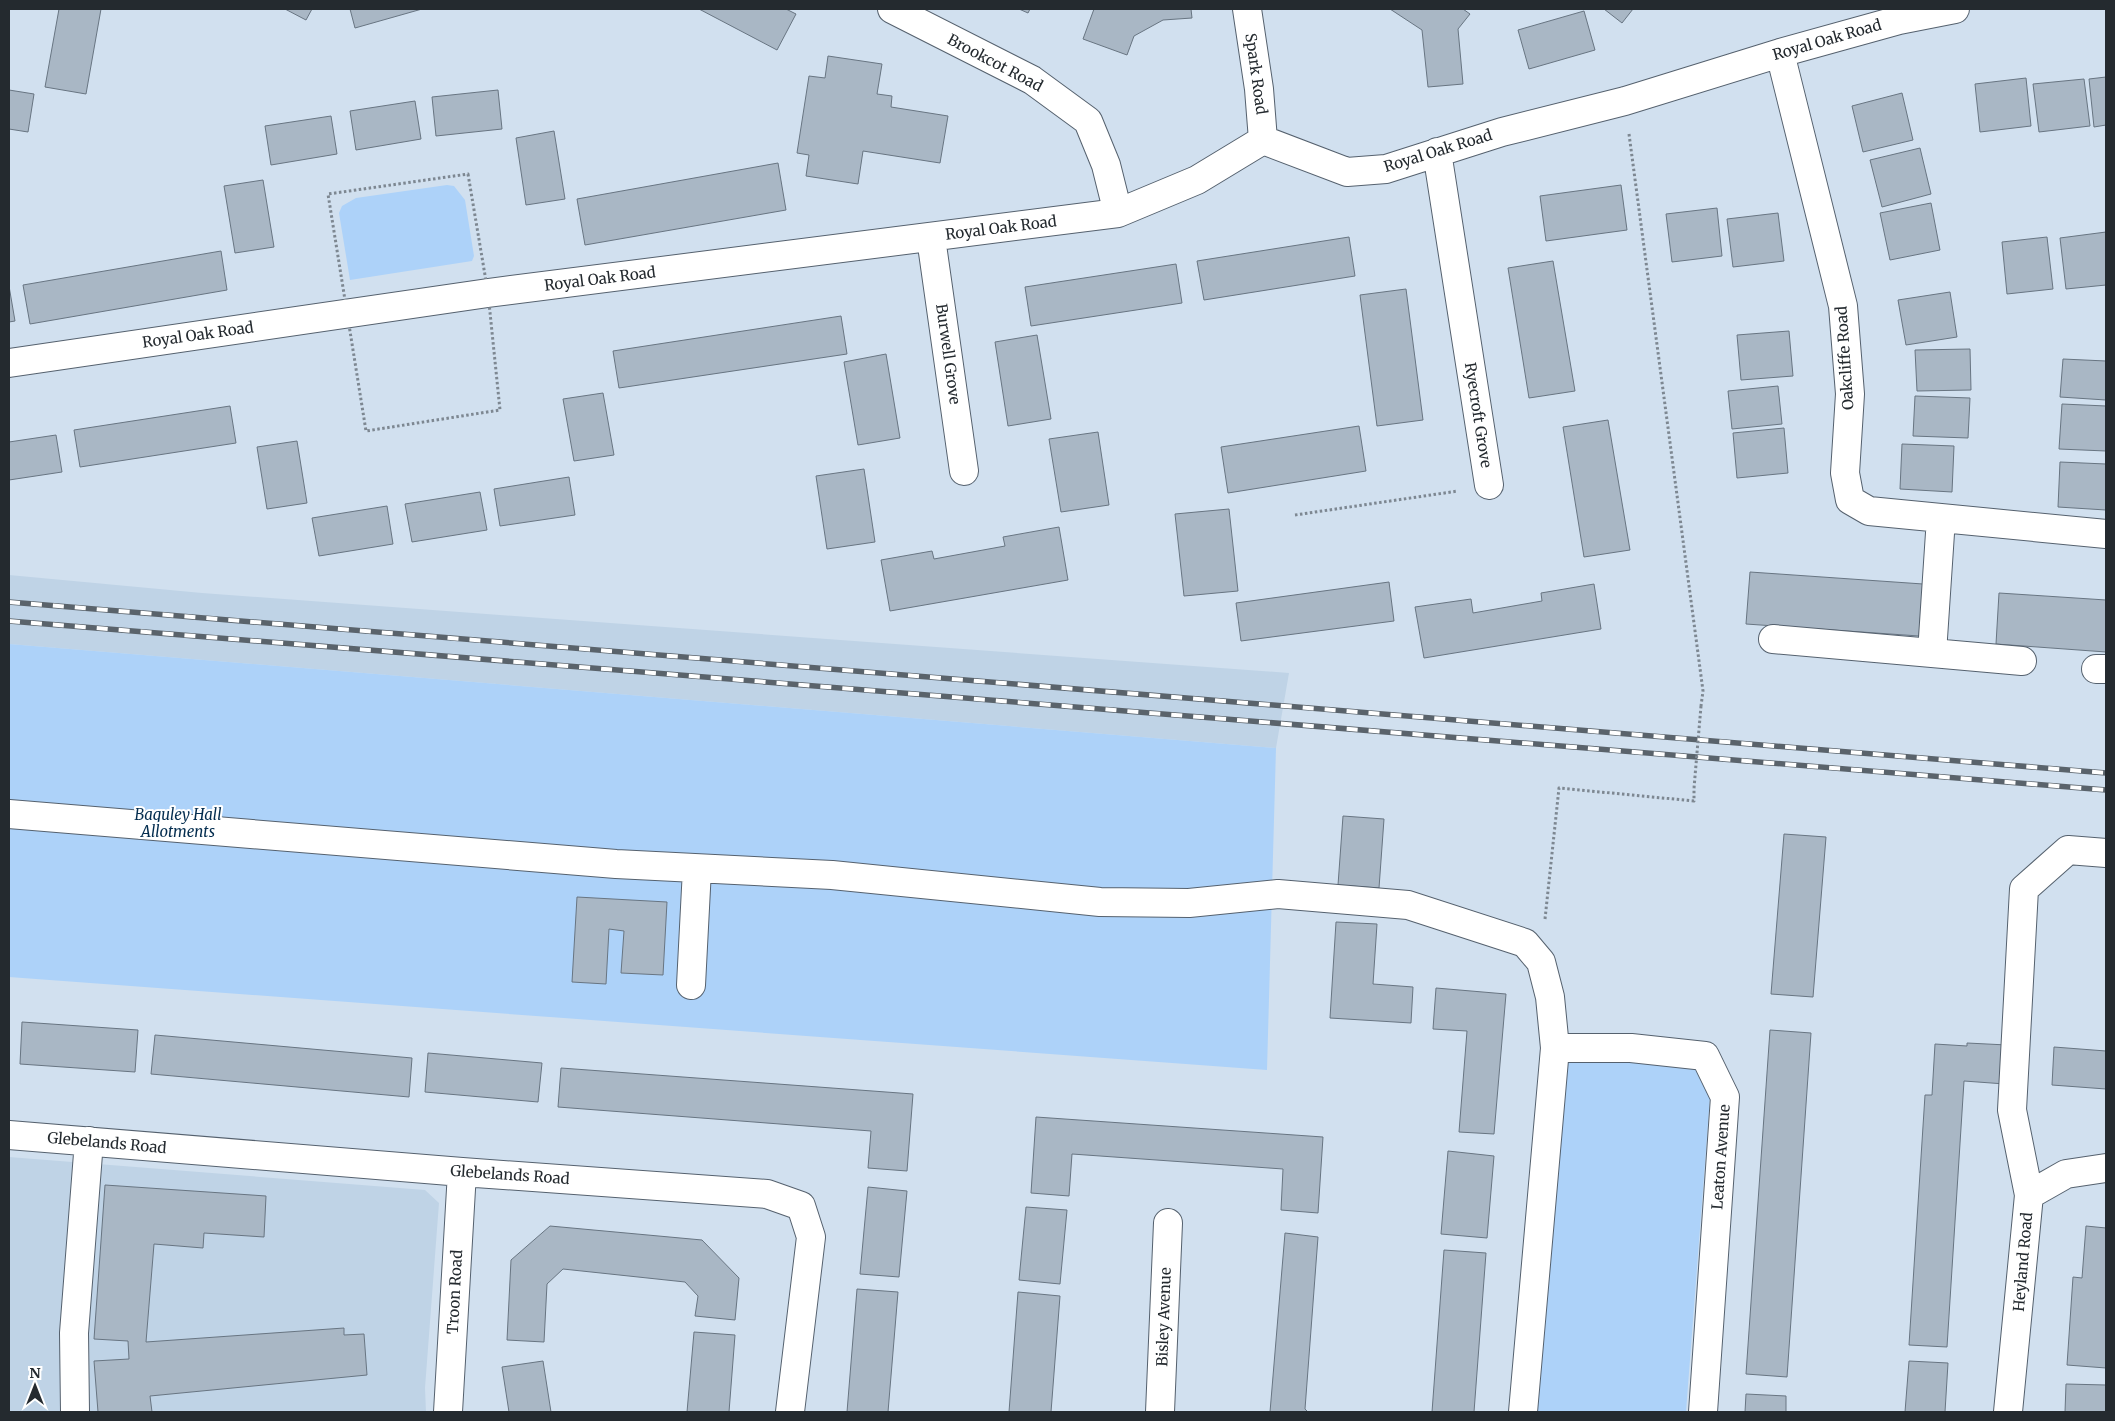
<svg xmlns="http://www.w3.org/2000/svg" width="2115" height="1421" viewBox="0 0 2115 1421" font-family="Merriweather,serif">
	<rect width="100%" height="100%" fill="#d1e0ef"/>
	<path fill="#bfd3e6" d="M9 575 202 593 1289 673 1276 748 9 644Z
		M9 1157 425 1190 439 1203 425 1388 426 1412H9Z"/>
	<path fill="#add2f9" d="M447 185 454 186 465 200 474 256 472 261 350 280 339 213 342 206 356 198Z
		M9 644 1276 748 1267 1070 9 977Z
		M1568 1048 1712 1071 1686 1412H1526Z"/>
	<path fill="#a9b7c5" stroke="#687582" d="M59 9H101L86 94 45 87Z
		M285 9H312L306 20Z
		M350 9H422L355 28Z
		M699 9H786L796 14 777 50Z
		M1019 9H1030L1028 13Z
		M1094 9H1191L1192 18 1163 20 1134 36 1127 55 1083 39Z
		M1390 9H1463L1470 14 1458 29 1463 84 1428 87 1422 30Z
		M1604 9H1633L1622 23Z
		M1584 11 1595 50 1529 69 1518 30Z
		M828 56 882 64 877 94 892 96 891 107 948 116 940 163 863 151 858 184 806 176 809 155 797 153 809 76 825 78Z
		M2106 77V125L2094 127 2089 79Z
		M2026 78 2031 126 1980 132 1975 84Z
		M2084 79 2090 126 2039 132 2033 84Z
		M9 90 34 94 28 132 9 129Z
		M498 90 502 129 436 136 432 97Z
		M1902 93 1913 140 1863 152 1852 106Z
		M415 101 421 139 356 150 350 111Z
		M331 116 337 154 271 165 265 126Z
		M554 131 565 199 526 205 516 138Z
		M1920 148 1931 194 1882 207 1870 160Z
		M778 163 786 210 585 245 577 199Z
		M263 180 274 247 235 253 224 186Z
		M1621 185 1627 230 1546 241 1540 196Z
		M1931 203 1940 250 1890 260 1880 213Z
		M1717 208 1722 256 1672 262 1666 214Z
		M1778 213 1784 261 1733 267 1727 219Z
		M2106 232V285L2066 289 2060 238Z
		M1349 237 1355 276 1204 300 1197 261Z
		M2047 237 2053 289 2007 294 2002 242Z
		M221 251 227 290 30 324 23 285Z
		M1553 261 1575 391 1529 398 1508 268Z
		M1176 264 1182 303 1031 326 1025 287Z
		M9 286 15 321 9 322Z
		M1406 289 1423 420 1377 426 1360 295Z
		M1950 292 1957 337 1906 345 1898 300Z
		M841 316 847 354 619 388 613 351Z
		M1789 331 1793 376 1741 380 1737 335Z
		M1037 335 1051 419 1008 426 995 342Z
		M1970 349 1971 390 1917 391 1915 350Z
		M886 354 900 438 858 445 844 362Z
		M2063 359 2106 361V400L2060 397Z
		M1778 386 1782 424 1732 429 1728 391Z
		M603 393 614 455 574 461 563 399Z
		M1915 396 1970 398 1968 438 1913 436Z
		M2062 404 2106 406V451L2059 449Z
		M230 406 236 443 80 467 74 430Z
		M1608 420 1630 550 1584 557 1563 427Z
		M1359 426 1366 471 1228 493 1221 447Z
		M1784 428 1788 473 1737 478 1733 433Z
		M1098 432 1109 505 1061 512 1049 439Z
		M56 435 62 472 9 480V442Z
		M297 441 307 503 267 509 257 447Z
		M1902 444 1954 446 1952 492 1900 489Z
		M2060 462 2106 464V510L2058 507Z
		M864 469 875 542 827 549 816 476Z
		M569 477 575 515 500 526 494 489Z
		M480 492 487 530 412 542 405 504Z
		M387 506 393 544 319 556 312 518Z
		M1229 509 1238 591 1184 596 1175 514Z
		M1059 527 1068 580 890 611 881 560 932 551 934 559 1005 546 1003 537Z
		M1750 572 1923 584 1919 636 1746 624Z
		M1389 582 1394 621 1241 641 1236 603Z
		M1594 584 1601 629 1424 658 1415 607 1471 599 1473 613 1542 601 1541 593Z
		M1999 593 2106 600V652L1996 644Z
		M1343 816 1384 819 1379 888 1338 885Z
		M1784 834 1826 837 1813 997 1771 994Z
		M577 897 667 902 663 975 621 973 624 931 609 929 606 984 572 982Z
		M1336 922 1377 924 1373 984 1413 987 1411 1023 1330 1018Z
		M1436 988 1506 994 1494 1134 1459 1132 1467 1031 1433 1029Z
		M22 1022 138 1030 135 1072 20 1064Z
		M1770 1030 1811 1033 1787 1377 1746 1374Z
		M155 1035 412 1058 409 1097 151 1074Z
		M1967 1043 2007 1045 2005 1084 1964 1081 1947 1347 1909 1345 1925 1095H1932L1935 1044 1967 1046Z
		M2054 1047 2106 1051V1089L2052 1085Z
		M428 1053 542 1063 538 1102 425 1092Z
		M561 1068 913 1094 907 1171 868 1168 871 1131 558 1107Z
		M1036 1117 1323 1137 1318 1213 1281 1210 1283 1169 1072 1154 1069 1196 1031 1193Z
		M1448 1151 1494 1156 1487 1238 1441 1234Z
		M105 1185 266 1196 264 1237 204 1233 203 1248 154 1244 146 1342 344 1328V1335L364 1334 367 1375 150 1396 152 1412H98L94 1361 129 1359 128 1341 94 1339Z
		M868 1187 907 1191 899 1277 860 1274Z
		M1026 1207 1067 1210 1060 1284 1019 1280Z
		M550 1226 702 1240 739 1278 735 1320 695 1316 698 1296 685 1282 563 1269 547 1284 544 1342 507 1340 511 1260Z
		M2086 1226 2106 1228V1368L2067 1365 2073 1277 2082 1278Z
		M1285 1233 1318 1237 1305 1409 1308 1412H1270Z
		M1444 1250 1486 1253 1474 1412H1432Z
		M857 1289 898 1292 888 1412H847Z
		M1018 1292 1060 1296 1051 1412H1009Z
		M694 1332 735 1335 729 1412H687Z
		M543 1361 551 1412H509L502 1367Z
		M1909 1361 1948 1363 1945 1412H1905Z
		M2066 1384 2106 1385V1412H2065Z
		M1746 1394 1786 1396V1412H1745Z"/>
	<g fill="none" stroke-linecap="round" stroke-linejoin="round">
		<defs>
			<path id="minor" d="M892 9 1032 80 1088 121 1106 165 1118 213
				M1247 9 1259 89 1263 140
				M1780 53 1843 306 1850 394 1845 473 1850 500 1869 511 2106 534
				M1263 140 1347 172 1386 169 1502 132 1625 101 1780 53 1899 20 1955 9
				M1437 152 1489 485
				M931 238 964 471
				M9 363 488 293 1118 213 1197 180 1263 140
				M1773 639 1932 653 1941 518
				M1932 653 2022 661
				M2096 669H2106
				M9 814 616 864 832 875 1100 902 1189 903 1278 894 1408 905 1525 943 1541 962 1550 997 1555 1048
				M691 985 697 869
				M9 1135 462 1172 767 1194 801 1206 811 1237 790 1412
				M2029 1195 2012 1110 2024 889 2068 850 2106 853
				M75 1412 74 1333 89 1141
				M448 1412 462 1172
				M1160 1412 1168 1223
				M1523 1412 1555 1048H1631L1705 1056 1725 1097 1703 1412
				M2008 1412 2029 1195 2066 1174 2106 1168"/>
		</defs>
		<use href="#minor" stroke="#55616e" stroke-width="30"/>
		<path stroke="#7d8791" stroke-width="3" stroke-dasharray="2.5 2.5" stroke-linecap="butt" d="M1629 134 1703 691 1701 706
			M468 174 488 293 500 410 366 431 328 194Z
			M1295 515 1458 491
			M1545 919 1559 788 1694 801V788"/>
		<use href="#minor" stroke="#fff" stroke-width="28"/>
		<defs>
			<path id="rail" d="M9 602 2106 773
				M9 621 2106 790"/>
		</defs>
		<use href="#rail" stroke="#5a636b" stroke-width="5.5"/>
		<use href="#rail" stroke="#fff" stroke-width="4" stroke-dasharray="11" stroke-linecap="butt"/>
		<path stroke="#7d8791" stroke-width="3" stroke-dasharray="2.5 2.5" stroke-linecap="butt" d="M1694 788 1701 706"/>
	</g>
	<g text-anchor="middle" stroke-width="4" stroke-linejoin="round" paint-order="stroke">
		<g font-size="15" fill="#242a2f" stroke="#fff">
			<text transform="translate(1827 40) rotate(-16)" y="5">Royal Oak Road</text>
			<text transform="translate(995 63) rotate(28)" y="5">Brookcot Road</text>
			<text transform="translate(1256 74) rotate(82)" y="5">Spark Road</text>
			<text transform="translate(1438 151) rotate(-17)" y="5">Royal Oak Road</text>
			<text transform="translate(1001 228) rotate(-7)" y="5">Royal Oak Road</text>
			<text transform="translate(600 279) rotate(-7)" y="5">Royal Oak Road</text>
			<text transform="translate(198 335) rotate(-8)" y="5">Royal Oak Road</text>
			<text transform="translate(948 354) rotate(82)" y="5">Burwell Grove</text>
			<text transform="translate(1845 358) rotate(-94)" y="5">Oakcliffe Road</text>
			<text transform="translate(1478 415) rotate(81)" y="5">Ryecroft Grove</text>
			<text transform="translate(107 1143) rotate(5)" y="5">Glebelands Road</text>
			<text transform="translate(1721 1157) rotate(-86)" y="5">Leaton Avenue</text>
			<text transform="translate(510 1175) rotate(4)" y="5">Glebelands Road</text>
			<text transform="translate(2023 1262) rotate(-85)" y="5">Heyland Road</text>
			<text transform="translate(455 1292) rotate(-87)" y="5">Troon Road</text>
			<text transform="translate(1164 1317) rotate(-88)" y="5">Bisley Avenue</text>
		</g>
		<g font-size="15" font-style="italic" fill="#042d4f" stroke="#fff">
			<text x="178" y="820">Baguley Hall<tspan x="178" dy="17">Allotments</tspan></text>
		</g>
	</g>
	<rect width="2115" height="1421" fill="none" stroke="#242a2f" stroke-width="20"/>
	<g transform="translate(35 1386)" stroke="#ffffff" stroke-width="4" paint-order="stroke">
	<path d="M0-4L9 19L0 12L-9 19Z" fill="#242a2f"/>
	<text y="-8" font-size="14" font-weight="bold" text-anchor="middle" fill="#242a2f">N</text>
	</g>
</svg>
